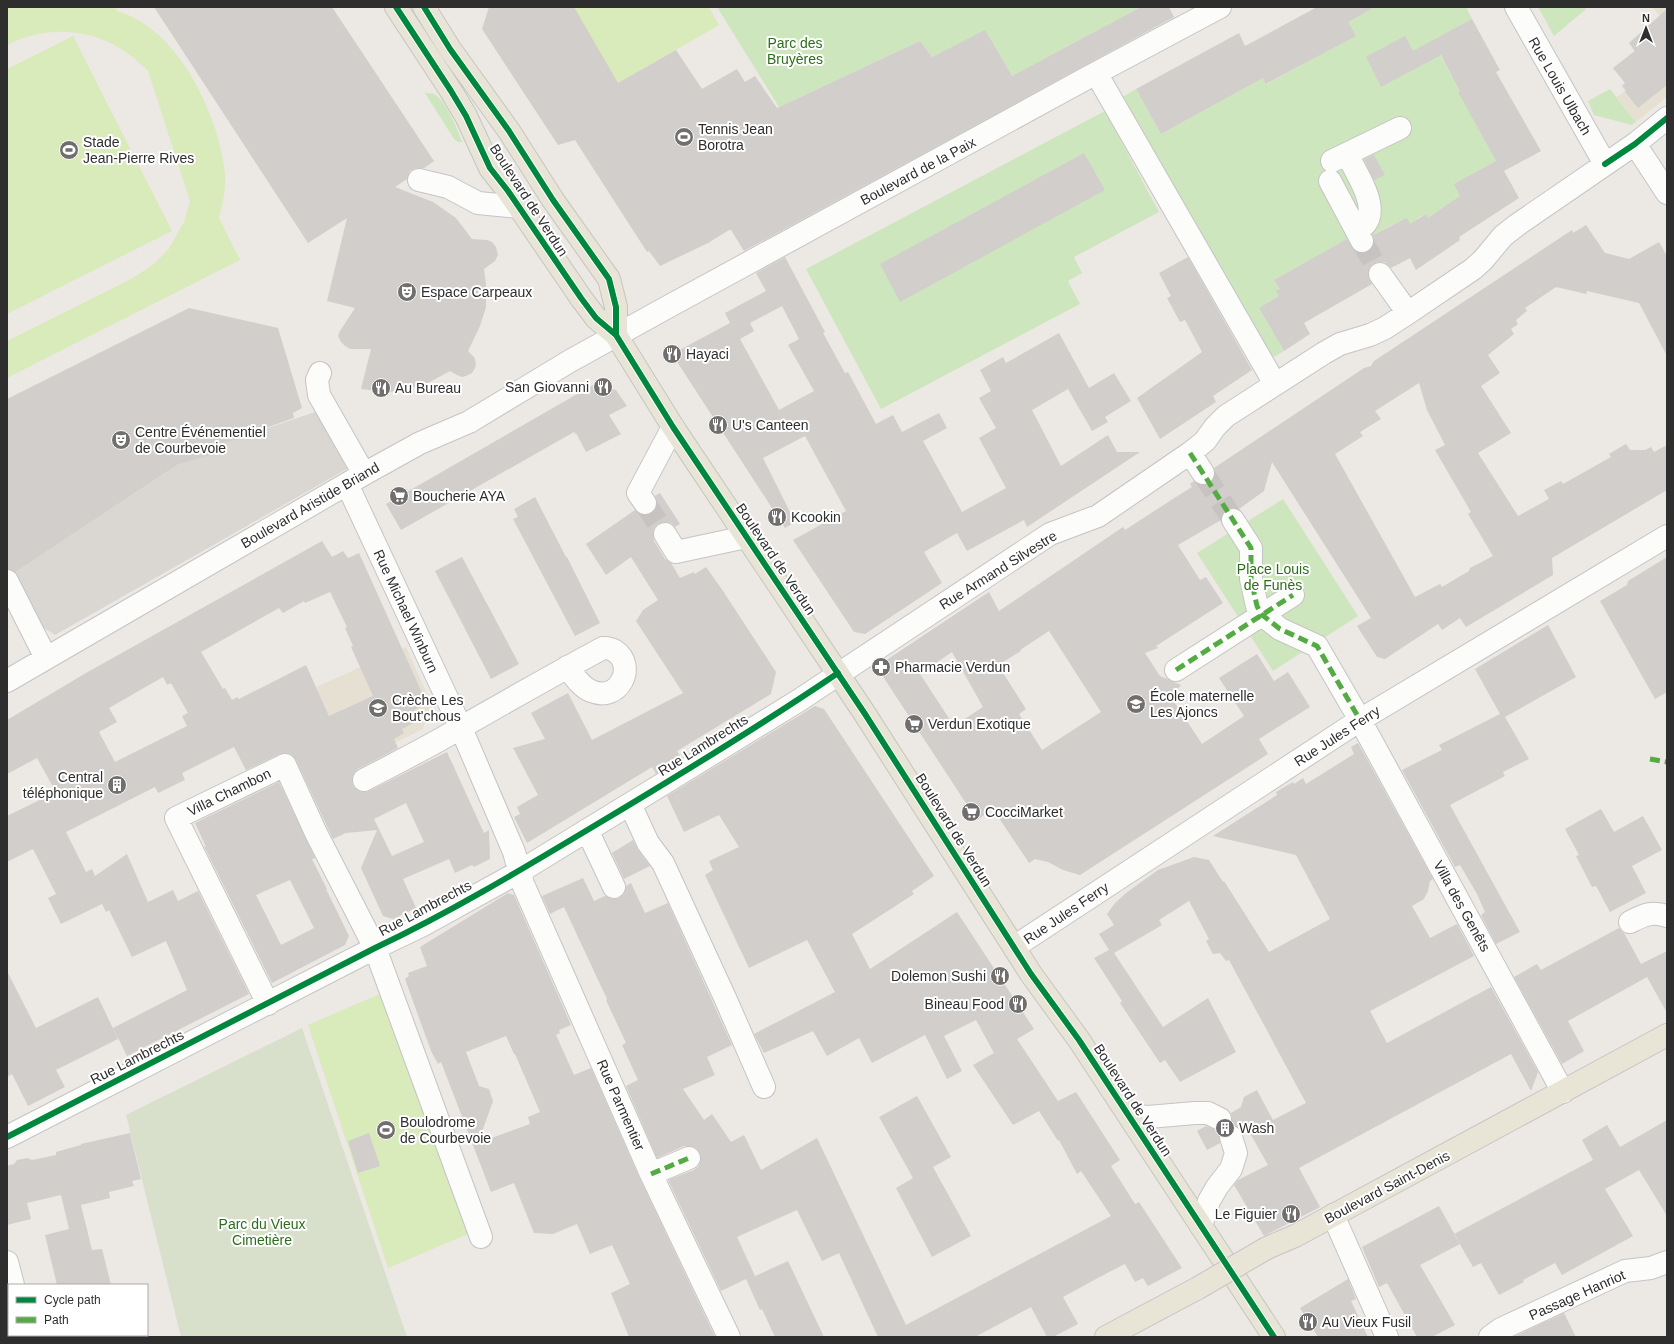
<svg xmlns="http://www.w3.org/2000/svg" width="1674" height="1344" viewBox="0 0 1674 1344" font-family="Helvetica,sans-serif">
	<rect width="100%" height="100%" fill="#ece8e4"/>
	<path fill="#e6e0d3" d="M1652 7H1667V97L1636 122 1617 97 1625 91 1622 86 1625 83 1613 68 1634 51 1629 43 1660 16Z
		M406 647 431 703 423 729 351 765 316 687Z"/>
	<path fill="#cee6be" d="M717 7H1141L1012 76 984 31 932 57 920 41 779 107Z
		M1375 7H1466L1472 19 1433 41 1460 92H1459L1496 161 1455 184 1464 202 1443 208 1428 218 1425 214 1417 219 1420 223 1398 235 1392 225 1352 246 1348 239 1274 280 1280 289 1279 296 1259 308 1284 351 1272 358 1121 98 1136 89 1161 134 1263 78 1267 84 1355 36 1343 14 1371 9Z
		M1538 7H1585L1586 9 1554 36Z
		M1610 89 1636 122 1632 125 1594 115 1588 101Z
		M425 93C429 93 434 93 437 96 447 104 458 130 462 142H458L454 139Z
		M1105 111 1159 212 1074 257 1082 273 1068 281 1080 304 881 409 806 269Z
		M1283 499 1358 616 1273 671 1197 553Z"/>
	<path fill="#d8e0cc" d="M302 1028 407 1337H181L126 1115Z"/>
	<path fill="#d9eabb" d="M7 7H115L117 11C178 28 219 115 225 173 226 189 223 203 219 218L240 260 7 378V341L131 279 154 264 168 250 184 222 190 201 148 71C111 31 56 20 7 45Z
		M516 7H709L719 25 566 113Z
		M73 36 172 231 7 314V69Z
		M382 993 468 1234 388 1268 308 1025Z"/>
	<path fill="#dad6d2" d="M321 410 352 466 55 635 41 626 22 637 7 598 13 572 21 551 31 561 168 471V468L220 452 218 445Z"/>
	<path fill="#d1cecb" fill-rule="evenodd" d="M154 7H332L434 161 424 168H416L410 171 407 179 395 187 433 202 456 218 472 239 487 240 492 242 496 247 498 255 495 261 484 269 486 284V307L480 326 468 351 474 357 476 363 475 368 472 373 466 376 462 377 457 375 450 371 428 383 401 391 388 392 361 389 371 349H350L345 346 341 342 338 336 340 331 355 308 327 301 347 218 308 243Z
		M489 7H574L618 83 676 50 702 89 737 69 745 82 755 76 777 108 920 41 932 57 985 30 1012 76 1141 7H1169L1174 17 744 251 731 230H729L708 243 660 266 649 251 647 252 575 140 558 145 482 29Z
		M1317 7H1375L1348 22 1356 36 1266 84 1263 78 1161 134 1136 89 1239 33 1245 46Z
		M1667 9V85L1638 108 1625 92 1626 90 1622 86 1625 83 1613 68 1635 51 1629 43Z
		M1472 19 1500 70 1496 72 1541 151 1504 171 1519 198 1459 237 1460 240 1416 270 1410 258 1391 268 1385 262H1379L1373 264 1369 269 1368 275 1372 284 1304 323 1310 334 1284 351 1259 308 1279 296 1276 291 1280 289 1274 280 1347 239 1355 251 1361 253 1368 252 1373 247 1374 242 1373 235 1407 218 1410 224 1426 214 1428 218 1460 196 1454 184 1496 161 1458 92H1460L1441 55 1381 87 1366 57 1405 36 1413 51Z
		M1084 153 1105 190 900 302 880 264Z
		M1374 155 1385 175 1374 180 1364 159Z
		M1586 225 1605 253 1629 259 1659 242 1667 256V356L1639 303 1587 291 1586 294 1556 287 1525 308 1527 311 1516 320 1518 324 1511 329 1514 334 1488 355 1500 373 1481 386 1511 433 1478 453 1518 516 1549 499 1544 490 1561 481 1563 484 1611 457 1609 454 1626 444 1630 450H1645L1651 447 1654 452 1667 445V490L1552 558 1553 575 1466 627 1460 618 1442 630 1438 624 1385 659 1377 657 1357 626 1371 618 1272 462 1264 491 1239 509 1233 508 1227 509 1222 514 1221 520 1178 545 1200 580 1206 577 1223 603 1156 646 1158 648 1145 653 1160 676 1181 685 1171 697 1202 744 1244 716 1219 678 1257 654 1274 681 1288 672 1310 707 1259 739 1268 754 1080 875 1063 870 1048 862 1035 859 1029 863 993 809 977 820 880 672 882 663 989 592 999 611 1123 527 1125 530 1176 497 1192 487 1190 484 1194 481 1198 484 1203 485 1209 484 1214 478 1215 473 1214 468 1364 368 1371 366 1374 361 1572 230 1573 233ZM1419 383 1427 410 1445 445 1435 450 1471 512 1468 514 1493 556 1470 568 1469 571 1442 587 1440 584 1415 597 1335 454 1363 436 1360 432 1381 419 1375 411ZM1049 631 1101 712 1042 750 1019 714 1026 709 998 665 1021 651 1020 650ZM952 652 983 707 954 726 920 674Z
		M785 257 825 332 823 333 845 373 848 372 876 424 893 415 902 432 939 413 947 428 923 441 962 512 1006 488 979 438 996 428 979 398 991 391 980 370 1003 357 1006 363 1059 333 1089 388 1114 373 1131 401 1105 417 1108 422 1092 431 1068 389 1032 410 1061 466 1108 435 1117 452H1140L1027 527 1024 520 967 551 957 533 924 552 942 583 865 634 854 632 793 540 846 511 805 436 763 458 795 522 785 528 672 354 730 323 725 313 766 291 756 273ZM782 306 799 339 788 345 814 391 779 410 740 339 754 331 750 323Z
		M1188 257 1252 370 1213 396 1216 402 1160 439 1137 398 1202 352 1185 320 1180 322 1167 298 1171 296 1159 273Z
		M189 308 278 328 302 408 293 413 294 418 251 433V435L218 445 221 452 177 465 15 572 7 569V399Z
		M593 385 616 390 627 406 609 415 621 434 586 452 576 433 575 434 574 432 401 530 386 504Z
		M660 493 680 524 675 527 671 523 665 522 658 524 654 528 653 534 654 541 665 559 671 563 680 578 694 572 695 574 706 567 723 591 776 672 771 694 677 751 681 758 656 774 652 767 527 843 514 817 520 814 517 807 538 795 513 748 545 739 531 713 568 693 592 740 683 693 636 621 643 610 658 600 631 557 606 575 586 544 635 510 640 514 646 515 652 513 656 508 657 502 655 496Z
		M535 497 566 557H567L600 623 575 636 513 519 518 517 514 509Z
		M322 541 332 557 343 551 348 558 359 553 427 704 414 710 419 720 402 729 404 733 394 739 398 748 358 769 354 773 352 779 353 786 358 791 363 792 369 791 447 752 484 833 489 830 490 859 474 867 472 865 455 873 449 859 403 879 416 908 393 919 383 916 361 868 377 830 346 833 333 839 296 760 292 755 286 753 280 754 246 770 234 747 182 773 185 780 158 793 155 787 66 832 86 872 92 869 95 876 127 854 148 902 173 890 178 901 198 891 249 994 127 1056 113 1028 187 990 166 941 132 957 109 910 106 912 102 904 61 924 48 898 56 894 33 849 7 862V816L56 792 37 758 7 774V720L86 673ZM330 592 347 627 345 628 353 646 351 647 373 696 329 716 306 665 239 699 237 697 232 700 225 688 223 689 201 652 279 608 283 613 304 601 305 603ZM163 677 167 685 171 683 188 713 182 716 187 726 115 762 99 732 117 722 109 708ZM406 803 424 842 392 856 374 819Z
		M462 557 519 664 491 679 435 571Z
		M1667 557V692L1655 699 1600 601 1627 585 1628 581Z
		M1548 625 1576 677 1505 717 1529 759 1503 772 1505 776 1450 805 1520 932 1496 944 1481 915 1485 912 1477 894 1460 865 1455 867 1402 770 1442 750 1439 745 1500 714 1475 669Z
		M815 706 824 709 934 876 912 891 914 894 852 934 870 969 957 912 1034 1029 1017 1039 1058 1101 1076 1092 1120 1160 1111 1166 1135 1204 1139 1202 1182 1268 1148 1286 1143 1278 1135 1282 1125 1264 1109 1272 1063 1297 1078 1324 1053 1337H1047L1031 1307 975 1337H878L839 1253 822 1261 797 1210 737 1237 755 1276 753 1277 788 1261 824 1337H775L762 1309 760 1310 746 1279 721 1291 668 1180 694 1170 699 1166 701 1159 700 1153 696 1148 690 1146H684L657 1158 626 1086 638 1080 622 1045 626 1043 606 1000 607 999 564 907 550 914 542 896 583 878 594 901 605 896 613 899 619 898 624 894 626 886 631 883 645 913 668 903 732 1045 707 1057 715 1075 683 1089 704 1120 712 1114 731 1142 744 1135 761 1170 817 1138 906 1325 1111 1216 1081 1171 1077 1174 1059 1140 1058 1141 1039 1111 1013 1125 973 1065 994 1053 976 1020 944 1036 962 1071 947 1079 925 1035 872 1063 859 1038 827 1056 813 1031 764 1053 754 1034 835 992 807 940 749 968 705 875 713 870 709 861 739 847 719 815 684 832 667 796Z
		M1358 743 1433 879 1430 881 1428 891 1424 899 1412 906 1430 938 1457 924 1474 956 1370 1011 1387 1043 1491 987 1538 1072 1531 1091 1511 1054 1299 1168 1320 1207 1264 1236 1234 1185 1238 1180 1268 1165 1247 1128 1241 1131 1239 1128 1231 1125 1232 1119 1231 1113 1241 1107 1244 1097 1257 1090 1273 1120 1306 1103 1229 960 1226 961 1220 953 1213 954 1206 941 1209 939 1189 901 1159 920 1162 925 1114 953 1163 1027 1208 998 1236 1052 1180 1082 1165 1060 1160 1063 1120 1003 1122 1001 1094 958 1109 950 1099 934 1114 925 1107 914 1115 903 1126 893 1158 870 1194 857 1209 860 1223 882 1224 881 1269 952 1330 919 1296 855 1213 836 1277 795 1276 792 1293 782 1294 784 1303 778 1306 784 1354 754 1351 747Z
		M279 782 315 858 312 859 327 889H326L349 936 345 945 272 983 204 846 206 847 195 823ZM290 880 314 928 281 945 256 895Z
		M1601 809 1614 832 1643 816 1662 850 1632 866 1646 893 1610 912 1596 886 1592 887 1576 856 1579 855 1565 829Z
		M633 840 638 850 650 866 624 879 612 853Z
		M508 893 514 895 571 1025 559 1030 560 1033 556 1035 574 1075 591 1068 640 1179 715 1337H629L611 1293 630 1284 612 1245 590 1254 577 1224 553 1234 534 1233 514 1183 491 1192 441 1062 438 1064 431 1051 405 979 409 976 408 973 427 966 420 947ZM506 1036 514 1054H515L540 1112 528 1117 530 1124 478 1143 493 1101 489 1089 479 1086 466 1052Z
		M1619 928 1624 933 1641 964 1667 951V1013L1647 977 1568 1021 1584 1051 1562 1064 1514 977 1537 964 1541 970Z
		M7 971 36 1028 98 997 118 1039 56 1070 65 1087 28 1106 12 1074 7 1077Z
		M917 1096 951 1157 933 1167 971 1236 932 1257 896 1188 913 1178 879 1117Z
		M1667 1120V1216L1639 1170 1605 1189 1633 1236 1562 1275 1555 1263 1523 1280 1524 1282 1499 1295 1481 1263 1473 1267 1454 1234 1593 1160 1582 1140 1607 1125 1620 1147Z
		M1206 1126 1220 1131 1219 1135 1220 1143 1207 1150 1197 1131Z
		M130 1133 141 1179 132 1181 134 1186 109 1192 110 1198 81 1205 92 1250 102 1249 111 1285H57L45 1235 69 1229 61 1195 27 1203 31 1219 7 1225V1166L14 1164 17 1160 27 1158 32 1160 56 1155V1152L81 1145V1144Z
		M369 1133 380 1166 358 1173 348 1141Z
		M1439 1206 1460 1244 1420 1265 1455 1325 1432 1337H1417L1387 1283 1379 1287 1362 1247Z
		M1348 1279 1356 1299 1351 1301 1368 1337H1318L1300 1308Z
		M1564 1313 1576 1337H1513Z"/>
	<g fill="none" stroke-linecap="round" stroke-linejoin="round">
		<path stroke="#c6c3c0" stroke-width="22" stroke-dasharray="22 11" stroke-linecap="butt" d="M1362 241 1380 274
			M1203 473 1233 520
			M645 503 665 534"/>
		<defs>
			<path id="minor" d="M1516 7 1605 164
				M1096 73 1275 384
				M1635 144 1667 193
				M1347 154C1355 171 1379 205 1366 223 1364 226 1360 229 1357 232
				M1332 161 1400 128
				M419 180 448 187 478 203 519 207
				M1330 181 1362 241
				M1380 274 1408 313
				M320 373 317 380 319 395 364 474
				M1190 453 1203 473
				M347 484 461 728 514 852 523 884 651 1174 729 1337
				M645 503 638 493 673 427
				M1233 520 1251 548V579L1257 606 1261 614 1280 629 1317 646 1360 720 1563 1092
				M665 534 676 552 746 537
				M7 581 46 658
				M1176 670 1293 595
				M7 681 364 474 420 443 469 422 570 361 664 309 1087 78 1220 7
				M364 780C396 763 429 747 460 728 507 701 555 674 603 648 607 648 612 649 615 651 637 666 619 703 591 691 581 687 574 676 567 667
				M630 804 648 843 663 863 726 1000 764 1087
				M587 830 614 887
				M1630 922C1644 915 1651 911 1667 916
				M1014 947 1360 720 1667 536
				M268 1004 176 818 285 765 316 833 375 948 481 1237
				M1129 1115 1148 1117 1195 1113H1208L1220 1119
				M7 1137 375 948 421 926 519 872 630 804 798 701 1050 534 1098 516 1190 453 1205 441 1215 427 1226 416 1324 353 1340 344 1370 335 1385 328 1408 313 1473 269 1483 260 1503 236 1517 225 1635 144 1667 118
				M651 1174 689 1158
				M1333 1215 1387 1337
				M1201 1226 1209 1201 1217 1187 1231 1169 1236 1153 1231 1137
				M7 1262 13 1285
				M25 1335V1337
				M1490 1337 1501 1329 1625 1271 1651 1268 1667 1262"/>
			<path id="major" d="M396 7 451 91 466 116 490 168 508 191 581 298 596 318 616 335 673 427 865 714 1031 974 1079 1040 1274 1337
				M424 7 450 49 509 131 553 200 609 279 616 307V335
				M1267 1248 1295 1236 1667 1035
				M1106 1337 1198 1288"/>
		</defs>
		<use href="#minor" stroke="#c5c4c5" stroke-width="24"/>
		<use href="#major" stroke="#c6c5c4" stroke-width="24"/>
		<use href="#minor" stroke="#fcfcfb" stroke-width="22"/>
		<use href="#major" stroke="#e8e4d6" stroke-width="22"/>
		<defs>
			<path id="major-bridge" d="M1198 1288 1267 1248"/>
		</defs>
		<use href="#major-bridge" stroke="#c6c5c4" stroke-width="24" stroke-linecap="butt"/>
		<use href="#major-bridge" stroke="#e8e4d6" stroke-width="22"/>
		<path stroke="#54ab44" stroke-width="5" stroke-dasharray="10 5" stroke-linecap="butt" d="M1190 453 1251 548V579L1257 606 1261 614 1280 629 1317 646 1360 720
			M1176 670 1293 595
			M1650 759 1667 762
			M651 1174 689 1158"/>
		<defs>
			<path id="cycleway" d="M396 7 451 91 466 116 490 168 508 191 581 298 596 318 616 335 673 427 865 714 1031 974 1079 1040 1274 1337
				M424 7 450 49 509 131 553 200 609 279 616 307V335
				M1605 164 1635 144 1667 118
				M7 1137 375 948C449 913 519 871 589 829 673 779 757 728 838 673"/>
		</defs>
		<use href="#cycleway" stroke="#fff" stroke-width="8"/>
		<use href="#cycleway" stroke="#00873e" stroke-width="6"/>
	</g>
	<defs>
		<symbol id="stadium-disc" viewBox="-11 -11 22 22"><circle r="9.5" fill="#706f6e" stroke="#fff"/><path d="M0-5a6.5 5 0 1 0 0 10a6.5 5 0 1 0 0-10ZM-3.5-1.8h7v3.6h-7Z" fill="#fff"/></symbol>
		<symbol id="theatre-disc" viewBox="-11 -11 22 22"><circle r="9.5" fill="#706f6e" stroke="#fff"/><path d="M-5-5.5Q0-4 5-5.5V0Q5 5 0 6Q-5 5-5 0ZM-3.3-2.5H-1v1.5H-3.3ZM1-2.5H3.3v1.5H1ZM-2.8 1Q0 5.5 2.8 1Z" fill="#fff"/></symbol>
		<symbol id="restaurant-disc" viewBox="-11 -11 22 22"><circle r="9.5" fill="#706f6e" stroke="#fff"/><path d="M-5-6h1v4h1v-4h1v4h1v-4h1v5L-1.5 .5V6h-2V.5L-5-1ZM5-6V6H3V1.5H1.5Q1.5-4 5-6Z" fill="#fff"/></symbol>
		<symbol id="supermarket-disc" viewBox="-11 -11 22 22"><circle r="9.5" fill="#706f6e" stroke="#fff"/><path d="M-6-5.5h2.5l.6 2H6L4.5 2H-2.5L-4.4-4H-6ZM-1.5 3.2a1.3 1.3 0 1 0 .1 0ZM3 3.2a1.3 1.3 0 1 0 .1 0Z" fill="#fff"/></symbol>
		<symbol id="pharmacy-disc" viewBox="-11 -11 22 22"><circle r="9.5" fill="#706f6e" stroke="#fff"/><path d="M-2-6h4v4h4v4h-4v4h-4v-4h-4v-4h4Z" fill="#fff"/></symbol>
		<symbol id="school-disc" viewBox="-11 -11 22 22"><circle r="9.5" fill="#706f6e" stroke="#fff"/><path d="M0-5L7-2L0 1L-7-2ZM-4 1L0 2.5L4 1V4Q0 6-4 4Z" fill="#fff"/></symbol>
		<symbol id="building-disc" viewBox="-11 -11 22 22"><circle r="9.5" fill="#706f6e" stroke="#fff"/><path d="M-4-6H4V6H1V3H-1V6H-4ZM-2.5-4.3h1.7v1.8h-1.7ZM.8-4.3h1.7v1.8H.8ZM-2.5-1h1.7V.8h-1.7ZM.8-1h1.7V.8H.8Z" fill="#fff"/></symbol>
	</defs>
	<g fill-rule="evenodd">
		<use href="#stadium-disc" x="673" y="126" width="22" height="22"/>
		<use href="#stadium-disc" x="58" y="139" width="22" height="22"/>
		<use href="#theatre-disc" x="396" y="281" width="22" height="22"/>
		<use href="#restaurant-disc" x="661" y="343" width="22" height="22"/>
		<use href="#restaurant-disc" x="592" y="376" width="22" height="22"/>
		<use href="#restaurant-disc" x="370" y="377" width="22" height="22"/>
		<use href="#restaurant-disc" x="707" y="414" width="22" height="22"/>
		<use href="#theatre-disc" x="110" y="429" width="22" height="22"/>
		<use href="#supermarket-disc" x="388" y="485" width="22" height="22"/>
		<use href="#restaurant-disc" x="766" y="506" width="22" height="22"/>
		<use href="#pharmacy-disc" x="870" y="656" width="22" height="22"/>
		<use href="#school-disc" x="1125" y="693" width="22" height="22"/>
		<use href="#school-disc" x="367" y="697" width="22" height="22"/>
		<use href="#supermarket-disc" x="903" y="713" width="22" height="22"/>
		<use href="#building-disc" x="106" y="774" width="22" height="22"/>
		<use href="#supermarket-disc" x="960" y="801" width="22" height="22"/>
		<use href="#restaurant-disc" x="989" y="965" width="22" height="22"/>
		<use href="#restaurant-disc" x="1007" y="993" width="22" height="22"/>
		<use href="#building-disc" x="1214" y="1117" width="22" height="22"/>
		<use href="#stadium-disc" x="375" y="1119" width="22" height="22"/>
		<use href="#restaurant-disc" x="1280" y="1203" width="22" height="22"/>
		<use href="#restaurant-disc" x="1297" y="1311" width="22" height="22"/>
	</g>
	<g text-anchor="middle" stroke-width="4" stroke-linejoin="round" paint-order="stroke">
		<g font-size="14" fill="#2c6e1b" stroke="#fff">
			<text x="795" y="48">Parc des<tspan x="795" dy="16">Bruyères</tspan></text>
			<text x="1273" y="574">Place Louis<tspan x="1273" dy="16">de Funès</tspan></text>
			<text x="262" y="1229">Parc du Vieux<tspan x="262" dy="16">Cimetière</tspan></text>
		</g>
		<g font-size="14" fill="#2e2e2e" stroke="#fff">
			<text transform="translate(1560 86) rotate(60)" y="5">Rue Louis Ulbach</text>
			<text transform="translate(918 171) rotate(-28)" y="5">Boulevard de la Paix</text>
			<text transform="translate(529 200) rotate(57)" y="5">Boulevard de Verdun</text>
			<text transform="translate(310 505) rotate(-30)" y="5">Boulevard Aristide Briand</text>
			<text transform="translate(776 559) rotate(56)" y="5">Boulevard de Verdun</text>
			<text transform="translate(998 570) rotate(-32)" y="5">Rue Armand Silvestre</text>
			<text transform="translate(406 611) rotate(65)" y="5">Rue Michael Winburn</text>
			<text transform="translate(1337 736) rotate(-33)" y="5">Rue Jules Ferry</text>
			<text transform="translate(703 745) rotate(-32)" y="5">Rue Lambrechts</text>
			<text transform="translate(229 792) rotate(-26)" y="5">Villa Chambon</text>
			<text transform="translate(954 830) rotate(58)" y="5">Boulevard de Verdun</text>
			<text transform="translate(1462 906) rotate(61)" y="5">Villa des Genêts</text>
			<text transform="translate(425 908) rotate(-28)" y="5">Rue Lambrechts</text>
			<text transform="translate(1066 913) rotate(-34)" y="5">Rue Jules Ferry</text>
			<text transform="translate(137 1057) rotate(-27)" y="5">Rue Lambrechts</text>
			<text transform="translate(1133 1100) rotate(57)" y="5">Boulevard de Verdun</text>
			<text transform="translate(621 1105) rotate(66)" y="5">Rue Parmentier</text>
			<text transform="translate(1387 1187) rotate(-28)" y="5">Boulevard Saint-Denis</text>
			<text transform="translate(1577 1295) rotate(-24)" y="5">Passage Hanriot</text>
		</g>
		<g font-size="14" fill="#2e2e2e" stroke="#fff" text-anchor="start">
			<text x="698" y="134">Tennis Jean<tspan x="698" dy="16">Borotra</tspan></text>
			<text x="83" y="147">Stade<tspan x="83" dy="16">Jean-Pierre Rives</tspan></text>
			<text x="421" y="297">Espace Carpeaux</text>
			<text x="686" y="359">Hayaci</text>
			<text x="589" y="392" text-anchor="end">San Giovanni</text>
			<text x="395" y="393">Au Bureau</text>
			<text x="732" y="430">U's Canteen</text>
			<text x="135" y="437">Centre Événementiel<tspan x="135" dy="16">de Courbevoie</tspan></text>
			<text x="413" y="501">Boucherie AYA</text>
			<text x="791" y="522">Kcookin</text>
			<text x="895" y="672">Pharmacie Verdun</text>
			<text x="1150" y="701">École maternelle<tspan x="1150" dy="16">Les Ajoncs</tspan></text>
			<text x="392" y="705">Crèche Les<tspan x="392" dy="16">Bout'chous</tspan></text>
			<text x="928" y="729">Verdun Exotique</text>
			<text x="103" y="782" text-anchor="end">Central<tspan x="103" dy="16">téléphonique</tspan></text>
			<text x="985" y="817">CocciMarket</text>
			<text x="986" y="981" text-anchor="end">Dolemon Sushi</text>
			<text x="1004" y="1009" text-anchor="end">Bineau Food</text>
			<text x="400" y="1127">Boulodrome<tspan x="400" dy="16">de Courbevoie</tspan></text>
			<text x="1239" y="1133">Wash</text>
			<text x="1277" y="1219" text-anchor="end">Le Figuier</text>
			<text x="1322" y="1327">Au Vieux Fusil</text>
		</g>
	</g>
	<rect width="1674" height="1344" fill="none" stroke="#2e2e2e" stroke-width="16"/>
	<rect x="8" y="1284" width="140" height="52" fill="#ffffff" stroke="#ababab"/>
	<rect x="16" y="1297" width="20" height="6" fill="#00873e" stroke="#ababab"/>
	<text x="44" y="1304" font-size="12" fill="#2e2e2e">Cycle path</text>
	<rect x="16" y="1317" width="20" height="6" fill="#54ab44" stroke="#ababab"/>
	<text x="44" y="1324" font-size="12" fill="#2e2e2e">Path</text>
	<g transform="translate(1646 28)" stroke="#ffffff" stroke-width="3" paint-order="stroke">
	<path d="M0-3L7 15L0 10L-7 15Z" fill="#2e2e2e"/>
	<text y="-6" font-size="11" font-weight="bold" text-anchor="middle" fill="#2e2e2e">N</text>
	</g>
</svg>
